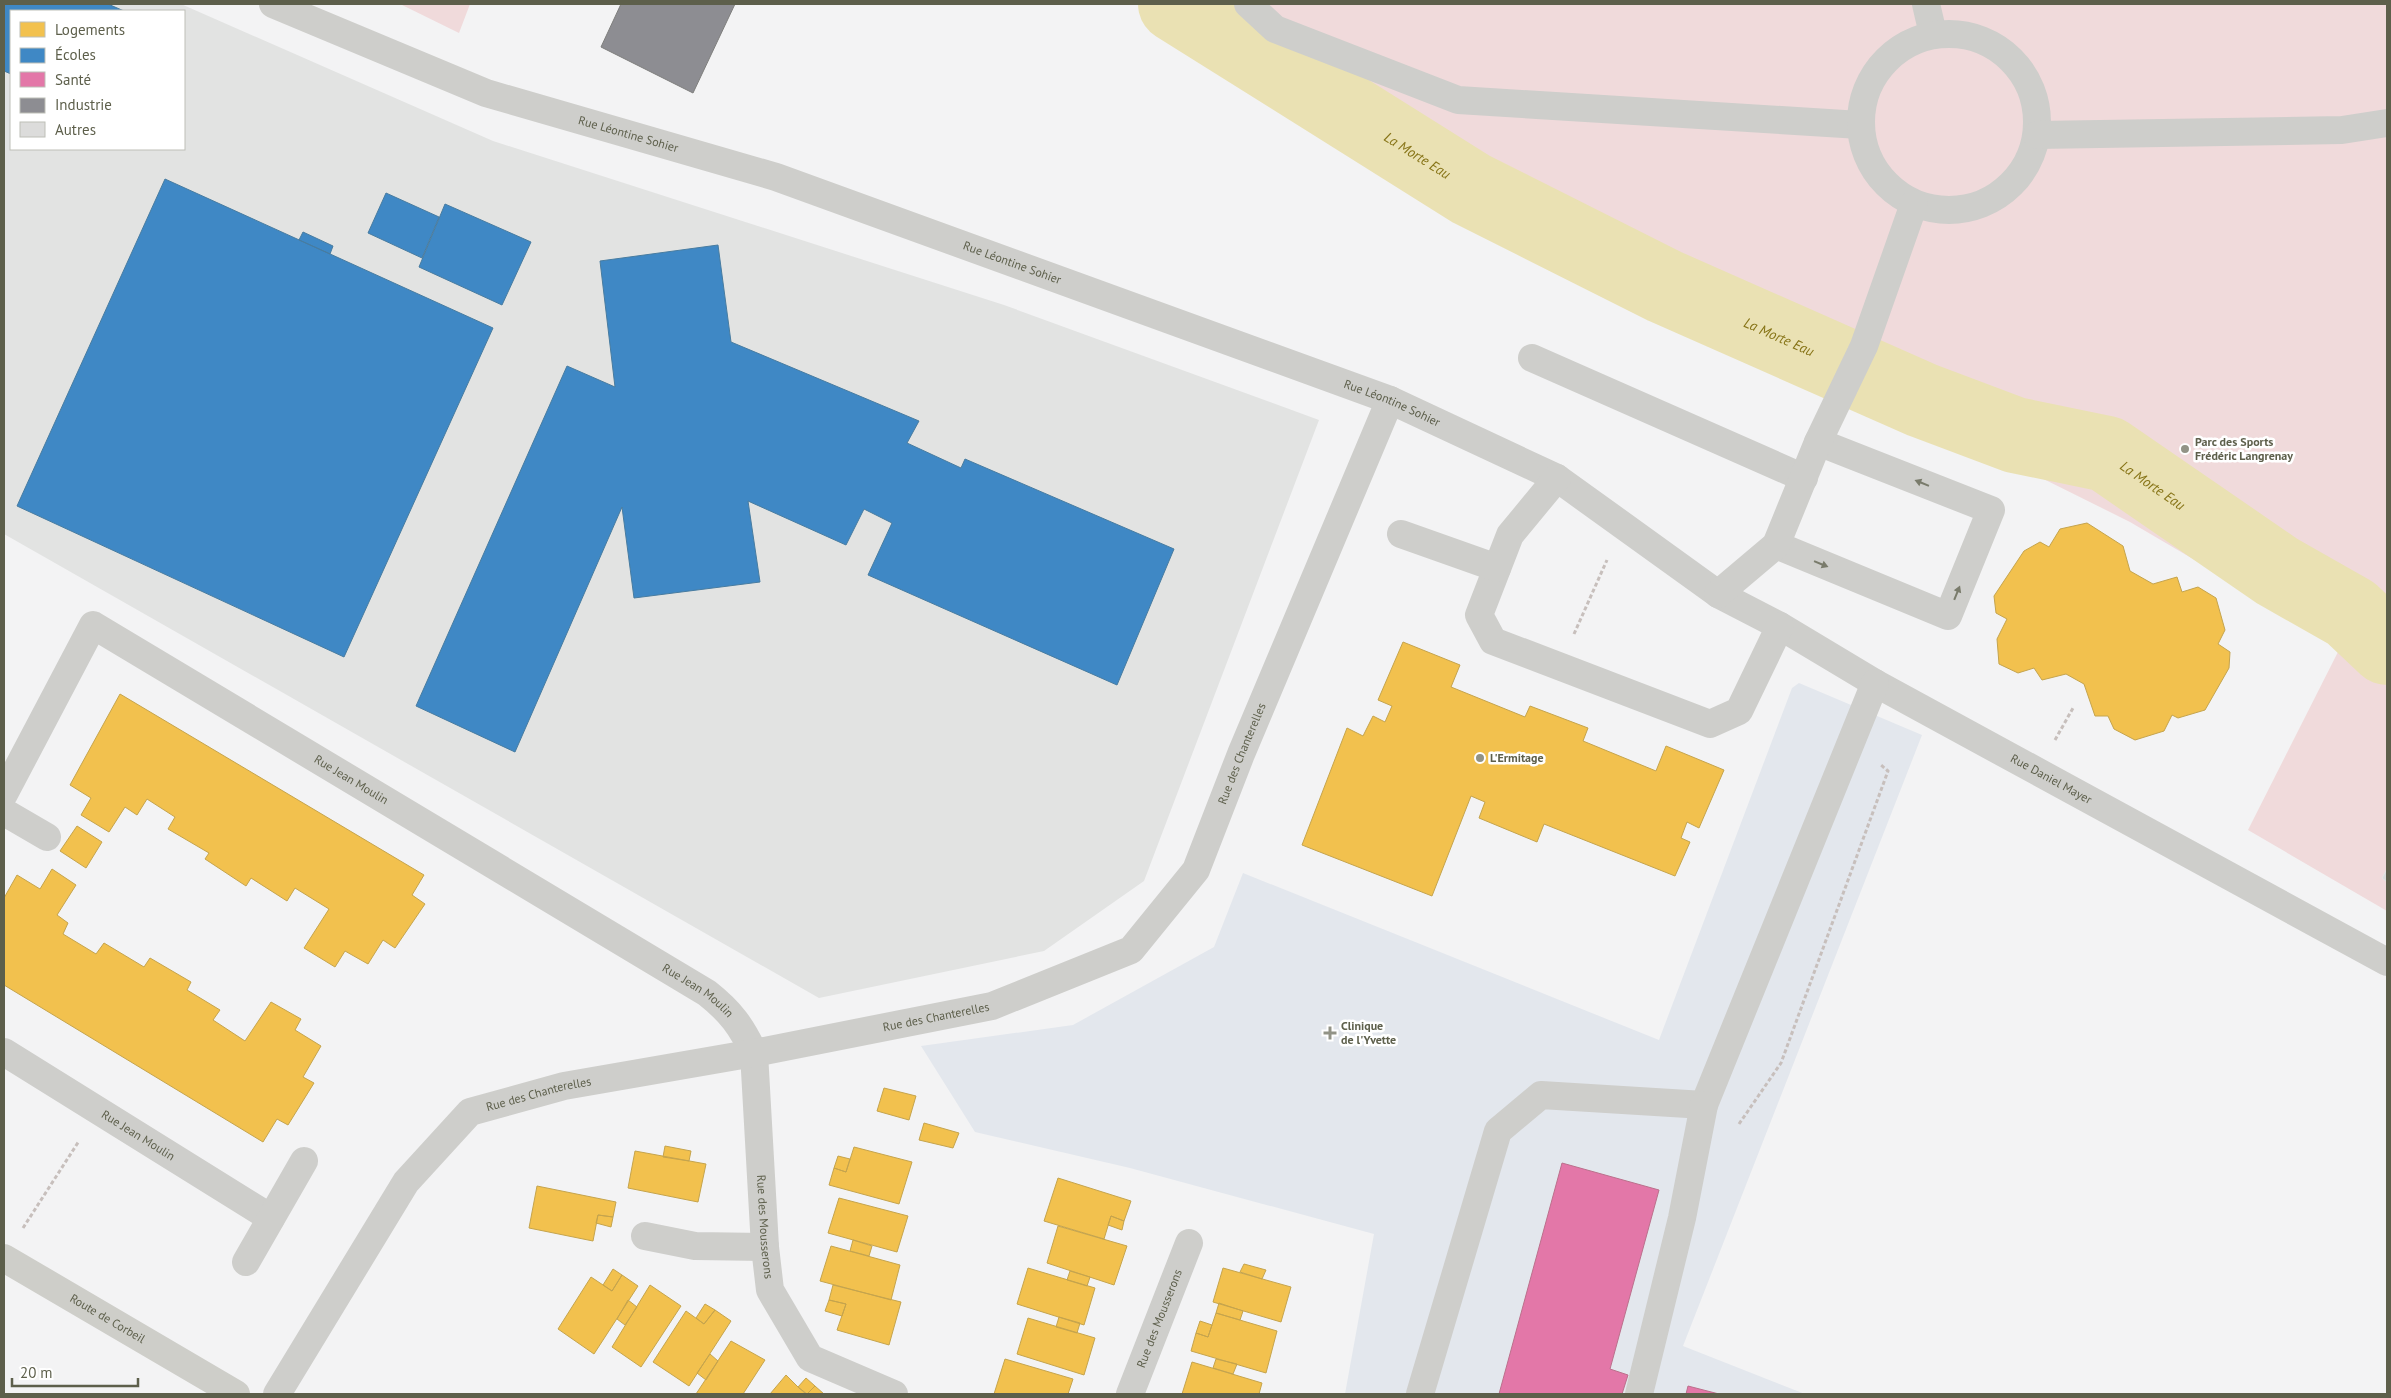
<svg xmlns="http://www.w3.org/2000/svg" width="2391" height="1398" viewBox="0 0 2391 1398" font-family="'PT Sans',sans-serif">
	<rect width="100%" height="100%" fill="#f3f3f4"/>
	<path fill="#e2e3e2" fill-rule="evenodd" d="M4 4H181L493 141 1004 305 1319 420 1144 881 1044 951 819 998 4 534ZM11 11H184V149H11Z"/>
	<path fill="#e3e7ed" d="M1799 683 1922 735 1683 1346 1805 1394H1345L1374 1234 1130 1168 975 1132 921 1046 1073 1025 1214 947 1243 873 1659 1040 1792 688Z"/>
	<path fill="#f0dadb" d="M400 4H470L459 33Z
		M1139 4H2387V911L2248 830 2341 646 2130 522 1835 375 1456 200Z"/>
	<path fill="#f2c14e" stroke="#c5a44d" d="M2087 523 2123 546 2130 571 2153 584 2177 577 2182 592 2198 587 2216 598 2225 630 2218 644 2230 652 2229 668 2205 710 2178 718 2172 715 2164 731 2135 740 2114 729 2108 716H2095L2084 684 2066 674 2042 680 2034 668 2018 673 1999 664 1997 639 2007 619 1996 613 1994 596 2024 551 2040 542 2049 547 2060 529Z
		M1403 642 1460 665 1451 687 1525 717 1530 706 1588 728 1583 741 1656 771 1666 746 1724 770 1699 828 1687 822 1681 838 1690 842 1675 876 1544 824 1537 842 1479 818 1485 802 1471 796 1432 896 1302 845 1347 728 1363 736 1373 716 1385 722 1392 706 1378 700Z
		M120 694 424 875 412 895 425 904 395 948 383 940 368 964 345 951 335 967 304 948 329 909 295 888 287 901 251 878 246 886 205 859 209 853 168 829 175 817 147 799 137 815 125 807 109 832 81 815 91 798 70 785Z
		M77 826 102 842 86 868 60 851Z
		M52 869 76 885 57 915 68 923 63 934 96 954 104 943 144 967 150 958 191 982 187 990 220 1010 213 1020 245 1041 271 1002 301 1019 295 1030 321 1046 303 1077 314 1083 288 1125 277 1119 263 1142 4 985V898L17 875 40 889Z
		M884 1088 916 1096 909 1120 877 1111Z
		M924 1123 959 1133 953 1148 919 1140Z
		M665 1146 691 1151 689 1161 663 1157Z
		M854 1147 912 1162 899 1204 829 1185 834 1168 846 1172Z
		M635 1151 706 1164 698 1202 628 1188Z
		M838 1156 850 1159 846 1172 834 1168Z
		M1058 1178 1131 1201 1124 1221 1111 1216 1104 1239 1044 1221Z
		M537 1186 616 1202 613 1217 598 1215 593 1241 529 1228Z
		M839 1198 908 1216 897 1252 828 1233Z
		M598 1215 613 1217 611 1227 596 1223Z
		M1111 1216 1124 1221 1122 1230 1108 1225Z
		M1058 1226 1127 1246 1114 1285 1047 1263Z
		M853 1240 872 1246 869 1256 850 1251Z
		M831 1246 900 1265 891 1300 820 1281Z
		M1244 1264 1266 1270 1262 1279 1240 1272Z
		M1028 1268 1095 1288 1084 1325 1017 1304Z
		M1223 1268 1291 1287 1281 1322 1213 1302Z
		M613 1269 622 1275 612 1291 603 1285Z
		M1070 1271 1090 1277 1087 1286 1067 1280Z
		M622 1275 638 1286 594 1354 558 1329 591 1277 612 1291Z
		M650 1285 681 1306 641 1367 612 1347Z
		M833 1285 901 1302 889 1345 837 1330 846 1304 829 1300Z
		M628 1300 637 1307 625 1325 617 1319Z
		M829 1300 846 1304 842 1316 825 1311Z
		M1219 1303 1243 1311 1240 1320 1216 1313Z
		M705 1304 715 1310 704 1324 696 1318Z
		M715 1310 731 1321 689 1386 653 1362 686 1311 704 1324Z
		M1216 1313 1277 1331 1266 1373 1191 1351 1196 1333 1208 1337Z
		M1059 1317 1080 1323 1077 1333 1056 1327Z
		M1028 1318 1095 1338 1084 1375 1017 1354Z
		M1200 1321 1212 1325 1208 1337 1196 1333Z
		M731 1341 765 1360 743 1394H696Z
		M710 1354 718 1361 706 1380 697 1373Z
		M1005 1359 1073 1379 1068 1394H994Z
		M1216 1359 1237 1364 1233 1374 1213 1368Z
		M1192 1362 1262 1383 1259 1394H1182Z
		M786 1375 798 1387 806 1394H770Z
		M806 1378 815 1386 807 1394 798 1387Z
		M815 1386 824 1394H807Z"/>
	<path fill="#3f88c5" stroke="#487ca0" d="M4 4H108L124 11H11V74L4 71Z
		M165 179 493 328 344 657 17 506Z
		M386 193 439 217 422 258 368 233Z
		M445 204 531 242 502 305 419 267Z
		M303 232 333 246 330 254 299 240Z
		M718 245 731 342 919 421 907 443 961 468 965 459 1174 549 1117 685 868 575 892 523 864 509 846 545 748 501 760 582 634 598 622 507 515 752 416 706 567 366 615 387 600 261Z"/>
	<path fill="#e377a8" stroke="#bb708c" d="M1562 1163 1659 1190 1610 1369 1628 1375 1622 1394H1499Z
		M1688 1386 1719 1394H1686Z"/>
	<path fill="#8d8d92" stroke="#7f7f7d" d="M621 4H735L693 93 601 47Z"/>
	<g fill="none" stroke-linecap="round" stroke-linejoin="round">
		<path stroke="#eae1b3" stroke-width="76" id="s1" d="M1176 4 1471 189 1664 286 1922 400 2015 435 2107 454 2277 571 2351 613 2387 647"/>
	</g>
	<path fill="#dcdcdb" stroke="#e5e6e5" d="M2387 869V882L2382 878Z"/>
	<g fill="none" stroke-linecap="round" stroke-linejoin="round">
		<path stroke="#c7bfbc" stroke-width="3" stroke-dasharray="4 2.5" stroke-linecap="butt" d="M1574 634 1607 560
			M2055 740 2073 708
			M1739 1124 1781 1063 1888 771 1881 765
			M23 1228 79 1141"/>
		<g stroke="#cececb" stroke-width="28">
			<path id="s2" d="M273 4 486 93 776 177 1390 400 1557 478 1718 594 1780 626 1875 683 2387 962"/>
			<path d="M1248 4 1275 29 1458 100 1860 125"/>
			<path d="M1926 4 1933 34"/>
			<circle cx="1949" cy="122" r="88"/>
			<path d="M2037 135 2342 130 2387 123"/>
			<path d="M1532 358 1804 478"/>
			<path d="M1557 478 1510 535 1479 615 1493 641 1710 724 1739 711 1780 626"/>
			<path d="M1401 534 1497 568"/>
			<path d="M1776 545 1948 616 1991 510 1818 442"/>
			<path d="M1718 594 1776 545 1818 442 1864 346 1914 204"/>
			<path id="s3" d="M4 794 93 625 707 993C731 1012 741 1026 754 1053L765 1247 770 1290 810 1358 894 1394"/>
			<path d="M4 812 47 837"/>
			<path id="s4" d="M4 1052 271 1218"/>
			<path d="M645 1236 695 1246 765 1247"/>
			<path d="M246 1262 304 1161"/>
			<path id="s5" d="M277 1394 406 1182 470 1112 564 1086 754 1053 992 1006 1131 950 1196 870 1241 754 1390 400"/>
			<path id="s6" d="M1130 1394 1189 1243"/>
			<path d="M1420 1394 1498 1131 1541 1095 1704 1105 1875 683"/>
			<path d="M1639 1394 1682 1218 1704 1105"/>
		</g>
		<path stroke="#cecec9" stroke-width="28" id="s7" d="M4 1258 236 1394"/>
	</g>
	<defs><path id="oneway-solid" d="M-6-.8H1V-3.2L6.5 0L1 3.2V.8H-6Z" transform="scale(1.25)"/></defs>
	<g fill="#797b6b">
		<use href="#oneway-solid" transform="translate(1922 483) rotate(-158)"/>
		<use href="#oneway-solid" transform="translate(1821 564) rotate(22)"/>
		<use href="#oneway-solid" transform="translate(1957 593) rotate(-68)"/>
	</g>
	<g fill="#929386" stroke="#fff" stroke-width="2">
		<circle cx="2185" cy="449" r="5"/>
		<circle cx="1480" cy="758" r="5"/>
		<path d="M1327.5 1025.5h5v5h5v5h-5v5h-5v-5h-5v-5h5z"/>
	</g>
	<g text-anchor="middle" stroke-width="5" stroke-linejoin="round" paint-order="stroke">
		<g font-size="12" fill="#5d5f4b" stroke="#fff">
			<text dy="4" stroke="none"><textPath href="#s2" startOffset="379">Rue Léontine Sohier</textPath></text>
			<text dy="4" stroke="none"><textPath href="#s2" startOffset="784">Rue Léontine Sohier</textPath></text>
			<text dy="4" stroke="none"><textPath href="#s2" startOffset="1189">Rue Léontine Sohier</textPath></text>
			<text dy="4" stroke="none"><textPath href="#s5" startOffset="1254">Rue des Chanterelles</textPath></text>
			<text dy="4" stroke="none"><textPath href="#s3" startOffset="492">Rue Jean Moulin</textPath></text>
			<text dy="4" stroke="none"><textPath href="#s2" startOffset="1950">Rue Daniel Mayer</textPath></text>
			<text dy="4" stroke="none"><textPath href="#s3" startOffset="898">Rue Jean Moulin</textPath></text>
			<text dy="4" stroke="none"><textPath href="#s5" startOffset="819">Rue des Chanterelles</textPath></text>
			<text dy="4" stroke="none"><textPath href="#s5" startOffset="414">Rue des Chanterelles</textPath></text>
			<text dy="4" stroke="none"><textPath href="#s4" startOffset="158">Rue Jean Moulin</textPath></text>
			<text dy="4" stroke="none"><textPath href="#s3" startOffset="1158">Rue des Mousserons</textPath></text>
			<text dy="4" stroke="none"><textPath href="#s7" startOffset="120">Route de Corbeil</textPath></text>
			<text dy="4" stroke="none"><textPath href="#s6" startOffset="81">Rue des Mousserons</textPath></text>
		</g>
		<g font-size="12" font-weight="bold" fill="#5d5f4b" stroke="#fff" text-anchor="start">
			<text x="2195" y="446">Parc des Sports<tspan x="2195" dy="14">Frédéric Langrenay</tspan></text>
			<text x="1490" y="762">L'Ermitage</text>
			<text x="1341" y="1030">Clinique<tspan x="1341" dy="14">de l'Yvette</tspan></text>
		</g>
		<g font-size="14" font-style="italic" fill="#877417" stroke="#fff">
			<text dy="5" stroke="none"><textPath href="#s1" startOffset="285">La Morte Eau</textPath></text>
			<text dy="5" stroke="none"><textPath href="#s1" startOffset="690">La Morte Eau</textPath></text>
			<text dy="5" stroke="none"><textPath href="#s1" startOffset="1095">La Morte Eau</textPath></text>
		</g>
	</g>
	<rect width="2391" height="1398" fill="none" stroke="#5d5f4b" stroke-width="10"/>
	<rect x="10" y="10" width="175" height="140" fill="#ffffff" stroke="#bebfb7"/>
	<rect x="20" y="22" width="25" height="15" fill="#f2c14e" stroke="#bebfb7"/>
	<text x="55" y="35" font-size="15" fill="#5d5f4b">Logements</text>
	<rect x="20" y="48" width="25" height="15" fill="#3f88c5" stroke="#bebfb7"/>
	<text x="55" y="60" font-size="15" fill="#5d5f4b">Écoles</text>
	<rect x="20" y="72" width="25" height="15" fill="#e377a8" stroke="#bebfb7"/>
	<text x="55" y="85" font-size="15" fill="#5d5f4b">Santé</text>
	<rect x="20" y="98" width="25" height="15" fill="#8d8d92" stroke="#bebfb7"/>
	<text x="55" y="110" font-size="15" fill="#5d5f4b">Industrie</text>
	<rect x="20" y="122" width="25" height="15" fill="#dcdcdb" stroke="#bebfb7"/>
	<text x="55" y="135" font-size="15" fill="#5d5f4b">Autres</text>
	<path d="M12 1378v8h126v-8" fill="none" stroke="#5d5f4b" stroke-width="2.5"/>
	<text x="20" y="1378" font-size="15" fill="#5d5f4b" stroke="#ffffff" stroke-width="4" paint-order="stroke">20 m</text>
</svg>
